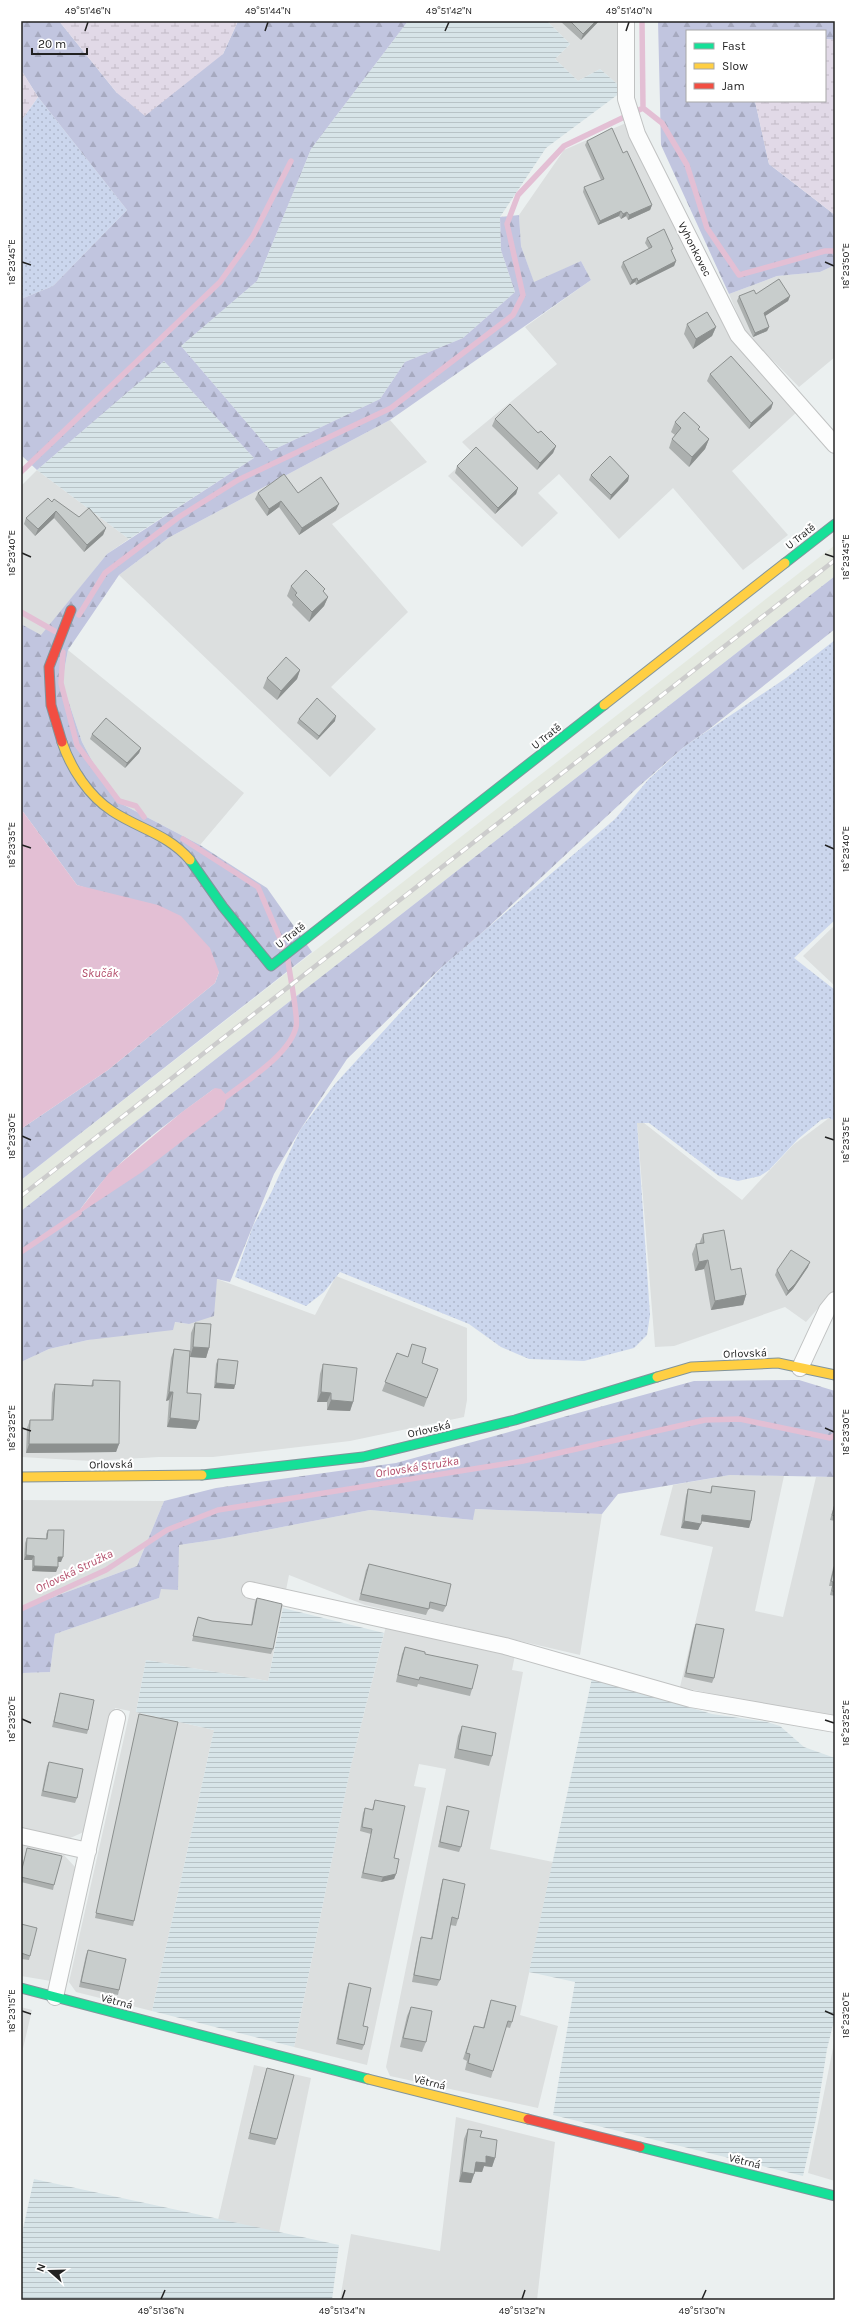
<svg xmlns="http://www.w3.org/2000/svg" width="856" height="2321" viewBox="0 0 856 2321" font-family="Karla,sans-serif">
	<defs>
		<pattern id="farmland-rules" width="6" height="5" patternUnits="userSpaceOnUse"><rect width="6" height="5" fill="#d7e4e8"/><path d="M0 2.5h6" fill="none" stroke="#b8c3c7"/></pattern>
		<pattern id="grass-dots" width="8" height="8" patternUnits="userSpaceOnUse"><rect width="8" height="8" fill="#cbd6ed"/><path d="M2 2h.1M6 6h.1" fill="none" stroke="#aeb7cb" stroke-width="1.8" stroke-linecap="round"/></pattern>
		<pattern id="forest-firs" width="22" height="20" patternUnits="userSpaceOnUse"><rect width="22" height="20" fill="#c1c5df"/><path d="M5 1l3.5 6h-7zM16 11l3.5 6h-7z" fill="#a6a9bf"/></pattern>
		<pattern id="wetland-marsh" width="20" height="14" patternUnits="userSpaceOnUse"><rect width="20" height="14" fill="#e1d9e7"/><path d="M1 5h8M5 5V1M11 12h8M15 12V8" fill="none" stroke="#c1bac6"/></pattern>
	</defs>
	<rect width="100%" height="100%" fill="#ebf0f0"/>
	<path fill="#dcdfdf" d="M547 21H619L624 90 600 69 578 81 555 59 570 44Z
		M626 123 727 333 798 411 732 471 788 535 743 570 673 488 619 539 559 474 538 493 558 513 522 547 448 476 473 453 462 442 557 364 525 327 591 280 581 261 534 283 521 246 519 215 564 150Z
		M835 265V357L799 387 751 338 742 325 729 294 777 276 820 272Z
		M390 420 427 462 332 524 408 612 331 687 376 729 330 777 119 575 168 538Z
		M37 470 129 539 107 554 41 636 21 624V486Z
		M68 650 244 793 200 845 120 803 98 772 82 742 62 682Z
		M835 925V986L803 956Z
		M829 1118 835 1121V1289L806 1322 785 1307 674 1346 655 1347 637 1123H644L742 1200 793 1145Z
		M336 1276 467 1328V1400L464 1417 350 1441 213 1457H159L91 1461 21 1457V1362L49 1349 88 1340 174 1322 189 1324 217 1279 315 1315Z
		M730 1475 784 1476 755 1611 783 1617 816 1477H835V1720L680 1687 713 1547 660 1535 673 1485Z
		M21 1500 164 1501 137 1566 21 1609Z
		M474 1509 602 1514 580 1655 365 1605 289 1575 268 1681 146 1660 136 1712 214 1730 152 2011 76 1992 69 1982 130 1711 115 1708 86 1831 68 1839 21 1829V1677L23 1673 50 1672 55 1634 159 1598 160 1589 179 1545 220 1539 370 1510 473 1520Z
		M387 1622 515 1655 512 1670 523 1672 490 1849 553 1862 520 2015 558 2026 538 2108 390 2076 386 2067 446 1769 419 1764 414 1786 426 1788 367 2065 294 2047 351 1765Z
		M21 1845 64 1855 75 1867 51 1981 21 1976Z
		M21 2007 32 2010 21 2057Z
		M835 2038V2181L808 2173Z
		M254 2065 311 2078 279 2233 218 2220Z
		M456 2117 555 2142 537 2300H340L351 2234 440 2251Z"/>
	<path fill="#e4e9e0" d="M835 545V576L21 1211V1180Z"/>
	<path fill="url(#farmland-rules)" d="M408 21H547L570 44 555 59 578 81 600 69 624 90 546 148 500 217 501 250 515 292 463 338 405 362 380 399 271 451 181 346 257 281 311 149Z
		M164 361 254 458 129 539 37 470Z
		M283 1608 384 1633 351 1765 294 2047 152 2011 214 1730 136 1712 146 1660 268 1681Z
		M592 1678 712 1714 767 1722 780 1726 804 1747 835 1758V2017L827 2049 816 2119 803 2176 553 2115 575 1982 529 1972Z
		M34 2179 339 2245 332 2300H21V2238Z"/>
	<path fill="url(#grass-dots)" d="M38 97 127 210 53 286 21 299V121Z
		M835 640V920L794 958 835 990V1121L829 1118 821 1120 798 1139 769 1170 760 1176 738 1181 719 1176 649 1123H637L650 1315 647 1335 634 1348 584 1361 529 1359 501 1347 469 1324 340 1272 324 1292 306 1306 235 1277 253 1226 271 1193 300 1130 335 1084 443 966 615 819 648 780 685 746 786 678Z"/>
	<path fill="url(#forest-firs)" fill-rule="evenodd" d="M21 21H59L117 93 223 54 238 21H408L311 149 257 281 181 346 271 451 380 399 405 362 463 338 515 292 501 250 500 217 519 215 521 246 534 282 581 261 591 280 390 420 168 538 119 575 68 650 62 682 82 742 98 772 120 803 200 845 267 888 312 952 21 1180V1129L108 1070 215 983 219 972 99 892 77 885 21 809V624L41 635 107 554 254 458 164 361 37 470 21 455V299L53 286 127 210 38 97 21 70Z
		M658 21H835V40L825 39V31H687V101H755L769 164 835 215V265L820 272 777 276 729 294 661 145Z
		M835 576V629L708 730 685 746 637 788 485 930 443 966 347 1059 300 1130 274 1174 230 1282 217 1279 214 1316 189 1324 175 1322 173 1330 88 1340 49 1349 21 1362V1211ZM215 1088 92 1204 76 1216C110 1163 165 1125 215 1088Z
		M799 1380 835 1391V1477L730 1475 618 1494 602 1514 475 1509 473 1520 370 1510 220 1539 179 1545 178 1590 161 1589 159 1598 55 1634 50 1672 23 1673 21 1677V1609L137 1566 164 1501 216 1488 396 1463 694 1381Z"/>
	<path fill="url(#wetland-marsh)" d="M59 21H238L223 54 145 116 117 93Z
		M825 39 835 40V215L769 164 755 101H825Z
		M21 70 38 97 21 121Z"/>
	<path fill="#e3bfd4" d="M21 809 77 885 158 905 181 916 210 948 219 972 215 983 108 1070 21 1129Z
		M215 1088 221 1089 227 1096 224 1109 142 1172 74 1217 109 1173 182 1112Z"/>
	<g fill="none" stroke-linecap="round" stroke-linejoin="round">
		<path stroke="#e3bfd4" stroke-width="5.5" d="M642 21 643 108
			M21 472 220 282 253 236 291 161
			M21 612 58 633
			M79 615 105 573 179 517 238 480 391 408 513 315 523 295 507 224 518 195 564 146 643 108 662 123 687 165 707 228 739 275 825 251H835
			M63 652 61 683 77 745 119 801 136 806 144 817
			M183 839 258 887 285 950
			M222 1100C243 1083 290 1055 296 1027 299 1019 289 972 288 960
			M21 1252 79 1213
			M21 1609 106 1570 167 1530 218 1510 523 1461 705 1420 740 1419 830 1438 835 1435"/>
		<defs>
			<path id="street" d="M626 21V99L637 134 738 335 835 445
				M800 1368 827 1310 835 1300
				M250 1590 505 1646 691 1699 835 1724
				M21 1836 88 1851
				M55 1997 117 1718"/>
			<path id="fast" d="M785 563 835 524
				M190 860 223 907 271 966 604 705
				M202 1475 363 1457 515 1420 657 1377
				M21 1988 368 2079
				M640 2147 835 2196"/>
			<path id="slow" d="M604 705 785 563
				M62 742C71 769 89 796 112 811 139 829 168 834 190 860
				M657 1377 691 1367 778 1363 835 1375
				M21 1477 202 1475
				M368 2079 528 2119"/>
			<path id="jam" d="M62 742 51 705 49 667 71 610
				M528 2119 640 2147"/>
		</defs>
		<use href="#street" stroke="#c0c2c2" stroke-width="18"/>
		<use href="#fast" stroke="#82949b" stroke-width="11"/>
		<use href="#slow" stroke="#82949b" stroke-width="11"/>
		<use href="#jam" stroke="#82949b" stroke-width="11"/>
		<use href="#street" stroke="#fcfdfd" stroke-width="16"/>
		<use href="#fast" stroke="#16e098" stroke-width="9"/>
		<use href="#slow" stroke="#ffcf43" stroke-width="9"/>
		<use href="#jam" stroke="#f24e42" stroke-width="9"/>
		<defs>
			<path id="rail" d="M21 1196 835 560"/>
		</defs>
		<use href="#rail" stroke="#ccc" stroke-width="4.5"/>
		<use href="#rail" stroke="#fff" stroke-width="3" stroke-dasharray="9" stroke-linecap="butt"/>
	</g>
	<path fill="#acb0af" d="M560 21H599L581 40Z
		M587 141 623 153 652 205 650 210 628 220 626 216 621 219 619 216 598 225 583 192 584 187 601 180 585 145Z
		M647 238 672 253 676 261 674 266 636 285 635 282 630 285 621 267 623 262 649 249 645 243Z
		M756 294 790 296 788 301 765 316 769 327 767 331 753 337 737 301 739 296Z
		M687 324 716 327 712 336 693 349 684 334Z
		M710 374 773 403 771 409 749 429 707 381Z
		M495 419 538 433 556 446 553 453 537 470 492 426Z
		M675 422 709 439 705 449 689 467 669 448 672 439 675 435 671 432Z
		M457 466 518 488 516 494 495 514 455 473Z
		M591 475 629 476 628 481 610 500 589 480Z
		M258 493H298L336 510 299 535 279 507 267 516 255 499Z
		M52 502 79 517 106 528 103 535 84 552 54 518 35 536 24 524 26 518Z
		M291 586 324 593 328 597 324 606 309 622 292 605 293 602 287 596Z
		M300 670 297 679 277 700 263 688 267 678Z
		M299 719 335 721 317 740 297 723Z
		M92 734 141 748 139 753 125 768 90 739Z
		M703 1234 731 1270 746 1295 743 1305 711 1310 704 1269 695 1271 692 1254 696 1244H699Z
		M808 1267 793 1289 786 1296 775 1275 777 1270Z
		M195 1323 209 1348 206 1358 190 1357 187 1393 196 1429 167 1427 169 1400 166 1401 171 1358 174 1349 190 1351 191 1333Z
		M412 1344 422 1363 438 1369 424 1407 382 1391 397 1353 408 1357Z
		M218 1359 235 1385 234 1389 214 1388 216 1364Z
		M323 1364 353 1402 350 1411 327 1410V1402H317L320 1374Z
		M93 1380 119 1444 116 1452 26 1453 27 1428 30 1420H51L52 1393 55 1384 91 1386Z
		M712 1486 751 1521 749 1528 701 1521 698 1530 681 1528 686 1496 688 1489 710 1493Z
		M835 1502V1521L830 1520Z
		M48 1530 61 1562H58V1567L56 1572 32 1571V1560H24L25 1543 27 1538 46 1539V1534Z
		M369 1564 446 1606 443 1612 429 1608 426 1615 359 1600 366 1570Z
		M835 1564V1596L830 1595 832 1586H829L833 1568Z
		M257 1598 273 1649 271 1654 192 1641 198 1617 212 1621 251 1625 255 1602Z
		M696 1624 714 1678 712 1683 684 1677 694 1629Z
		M405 1647 425 1654 472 1689 470 1696 418 1684 417 1687 396 1682 402 1654Z
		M60 1693 88 1730 87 1734 52 1727 59 1698Z
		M139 1714 134 1921 133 1926 95 1918 138 1719Z
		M462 1726 492 1756 489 1766 454 1758 458 1736Z
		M49 1762 77 1798 75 1803 41 1796 47 1766Z
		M375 1800 394 1858 396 1874 394 1879 381 1882 361 1878 371 1834 360 1831 363 1813 365 1808 372 1810Z
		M447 1806 461 1847 459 1852 438 1847 446 1811Z
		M27 1848 54 1885 53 1890 21 1882V1871Z
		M443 1879 458 1919 456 1926 450 1925 440 1980 437 1986 412 1982 419 1944 421 1937 431 1939 441 1886Z
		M21 1924 30 1956 29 1960 21 1959Z
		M88 1950 119 1990 118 1995 79 1987 86 1955Z
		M349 1983 363 2026 364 2045 362 2050 336 2044 347 1988Z
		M491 2000 512 2022 510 2028 506 2027 491 2078 465 2070 467 2061 463 2059 474 2026 483 2028Z
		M411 2007 426 2042 422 2052 400 2047 407 2016Z
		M267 2068 277 2139 275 2145 248 2139 265 2075Z
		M468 2129 480 2137 495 2158 492 2167 484 2166 482 2172H475L471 2183 459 2182 464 2139Z"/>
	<path fill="#8c908f" d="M596 21H599L581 40 583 34Z
		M652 205 650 210 628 220 629 215Z
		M621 211 619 216 598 225 600 221Z
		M627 212 626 216 621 219 623 214Z
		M676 261 674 266 636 285 638 281Z
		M637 278 635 282 630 285 632 280Z
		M790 296 788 301 762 318 764 313Z
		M716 327 712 336 693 349 696 339Z
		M769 327 767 331 753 337 755 333Z
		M773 403 771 409 749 429 751 423Z
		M709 439 705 449 689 467 692 457Z
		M556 446 553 453 537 470 540 463Z
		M629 476 628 481 610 500 611 495Z
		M518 488 516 494 495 514 498 508Z
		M281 501 279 507 267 516 269 509Z
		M339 504 336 510 299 535 302 528Z
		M56 511 54 518 35 536 38 529Z
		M106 528 103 535 84 552 87 545Z
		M328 597 324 606 309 622 312 612Z
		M300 670 297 679 277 700 281 691Z
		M336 716 335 721 317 740 319 736Z
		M141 748 139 753 125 768 127 763Z
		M708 1260 704 1269 695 1271 699 1262Z
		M810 1262 808 1267 793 1289 786 1296 788 1291Z
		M746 1295 743 1305 711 1310 715 1301Z
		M193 1347 209 1348 206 1358 190 1357Z
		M216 1383 235 1385 234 1389 214 1388Z
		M169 1392H173L169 1400 166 1401Z
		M321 1392 331 1393 327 1402H317Z
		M331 1400 353 1402 350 1411 327 1410Z
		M170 1418 199 1421 196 1429 167 1427Z
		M29 1444H119L116 1452 26 1453Z
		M702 1515 751 1521 749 1528 700 1521Z
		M684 1521 701 1524 698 1530 681 1528Z
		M26 1555 34 1556 32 1560H24Z
		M58 1557H63L61 1562H57Z
		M34 1566 58 1567 56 1572 32 1571Z
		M396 1874 394 1879 381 1882 383 1877Z
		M486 2156 495 2158 492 2167 484 2166 482 2172 473 2171 476 2162Z
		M462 2172 474 2174 471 2183 459 2182Z"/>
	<path fill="#c8cdcc" stroke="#8c908f" d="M570 21H596L583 34Z
		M612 128 623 153 627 151 652 205 629 215 627 212 623 214 621 211 600 221 584 187 604 179 587 141Z
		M664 229 673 249 671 250 676 261 638 281 637 278 632 280 623 262 652 247 647 238Z
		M779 279 790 296 764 313 769 327 755 333 739 296 754 290 756 294Z
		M707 312 716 327 696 339 687 324Z
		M731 356 773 403 751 423 710 374Z
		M510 404 538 433 541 431 556 446 540 463 495 419Z
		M684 412 700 427 698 429 709 439 692 457 672 439 681 428 675 422Z
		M476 447 518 488 498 508 457 466Z
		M610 456 629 476 611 495 591 475Z
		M284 474 298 493 321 477 339 504 302 528 281 501 269 509 258 493Z
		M48 498 52 502 54 499 79 517 89 508 106 528 87 545 56 511 38 529 26 518Z
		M306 570 325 589 323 591 328 597 312 612 295 595 297 593 291 586Z
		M286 657 300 670 281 691 267 678Z
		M317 698 336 716 319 736 299 719Z
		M106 718 141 748 127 763 92 734Z
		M724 1230 731 1270 741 1268 746 1295 715 1301 708 1260 699 1262 696 1244 704 1243 703 1234Z
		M791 1250 810 1262 795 1284 788 1291 777 1270Z
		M195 1323 211 1324 209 1348 193 1347Z
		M412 1344 426 1348 422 1363 438 1369 427 1398 385 1382 397 1353 408 1357Z
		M174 1349 190 1351 187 1393 201 1394 199 1421 170 1418 173 1392H169Z
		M218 1359 238 1361 235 1385 216 1383Z
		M323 1364 357 1368 353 1402 331 1400V1393L321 1392Z
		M93 1380 120 1381 119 1444H29L30 1420H53L55 1384 93 1386Z
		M712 1486 755 1491 751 1521 702 1515 701 1524 684 1521 688 1489 711 1493Z
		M835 1504V1516L832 1515Z
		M48 1530H64L63 1557H58V1567L34 1566V1556L26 1555 27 1538 47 1539Z
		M369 1564 451 1584 446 1606 430 1602 429 1609 361 1594Z
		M835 1564V1591H832L833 1582 831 1581Z
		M257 1598 282 1604 273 1649 193 1636 198 1617 212 1621 252 1625Z
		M696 1624 724 1629 714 1678 686 1673Z
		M405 1647 425 1652V1654L478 1665 472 1689 420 1677 419 1680 398 1675Z
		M60 1693 94 1700 88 1730 54 1722Z
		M139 1714 178 1722 134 1921 96 1913Z
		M462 1726 496 1733 492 1756 458 1749Z
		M49 1762 83 1769 77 1798 43 1791Z
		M375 1800 405 1806 394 1858 399 1859 396 1874 383 1877 363 1873 372 1829 362 1827 365 1808 373 1810Z
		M447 1806 469 1811 461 1847 440 1842Z
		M27 1848 62 1856 54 1885 21 1877V1873Z
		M443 1879 465 1884 458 1919 452 1917 440 1980 414 1975 421 1937 432 1939Z
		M21 1924 37 1928 30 1956 21 1953Z
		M88 1950 126 1959 119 1990 81 1982Z
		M349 1983 371 1988 363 2026 368 2027 364 2045 338 2039Z
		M491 2000 516 2006 512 2022 508 2021 493 2071 468 2063 470 2054 466 2053 474 2026 484 2028Z
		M411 2007 432 2011 426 2042 403 2038Z
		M267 2068 294 2075 277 2139 250 2133Z
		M468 2129 482 2131 480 2137 497 2140 495 2158 486 2156V2163L476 2162 474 2174 462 2172Z"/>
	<path fill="none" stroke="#222" stroke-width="1.5" d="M85 31 88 22M265 31 268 22M445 31 449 22M626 31 629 22M22 262 31 265M825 262 834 266M22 553 31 557M825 554 834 557M22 845 31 848M825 845 834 849M22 1136 31 1140M825 1137 834 1140M22 1428 31 1431M825 1428 834 1432M22 1719 31 1723M825 1720 834 1723M22 2011 31 2014M825 2011 834 2015M161 2299 165 2290M342 2299 345 2290M522 2299 525 2290M702 2299 706 2290"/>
	<g text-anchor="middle" stroke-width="4" stroke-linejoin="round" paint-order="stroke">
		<g font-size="11" fill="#222" stroke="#fff">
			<text transform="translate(695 249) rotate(63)" y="4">Vyhonkovec</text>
			<text transform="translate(800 536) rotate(-38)" y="4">U Tratě</text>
			<text transform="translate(546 736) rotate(-38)" y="4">U Tratě</text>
			<text transform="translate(290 935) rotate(-38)" y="4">U Tratě</text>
			<text transform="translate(745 1353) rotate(-2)" y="4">Orlovská</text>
			<text transform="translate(429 1429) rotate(-13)" y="4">Orlovská</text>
			<text transform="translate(111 1464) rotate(-1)" y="4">Orlovská</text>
			<text transform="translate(117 2001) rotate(15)" y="4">Větrná</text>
			<text transform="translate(430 2082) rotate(14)" y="4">Větrná</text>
			<text transform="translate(745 2161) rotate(14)" y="4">Větrná</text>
		</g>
		<g font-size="12" font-style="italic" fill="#b34d6a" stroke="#fff">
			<text x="100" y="977">Skučák</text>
			<text transform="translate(417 1467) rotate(-9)" y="4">Orlovská Stružka</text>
			<text transform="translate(74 1571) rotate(-26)" y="4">Orlovská Stružka</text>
		</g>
	</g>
	<rect width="856" height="2321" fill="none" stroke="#ffffff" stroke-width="44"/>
	<rect x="686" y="30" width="140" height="72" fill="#ffffff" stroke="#a7a7a7"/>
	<rect x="694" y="43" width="20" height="6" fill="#16e098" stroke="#a7a7a7"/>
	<text x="722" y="50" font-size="12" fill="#222222">Fast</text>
	<rect x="694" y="63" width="20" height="6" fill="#ffcf43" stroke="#a7a7a7"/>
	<text x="722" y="70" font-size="12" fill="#222222">Slow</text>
	<rect x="694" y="83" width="20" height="6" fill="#f24e42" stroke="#a7a7a7"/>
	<text x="722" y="90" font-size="12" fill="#222222">Jam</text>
	<g transform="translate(50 2271) rotate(290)" stroke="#ffffff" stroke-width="3" paint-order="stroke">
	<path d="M0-3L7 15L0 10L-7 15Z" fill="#222222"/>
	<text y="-6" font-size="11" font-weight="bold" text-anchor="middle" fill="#222222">N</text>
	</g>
	<path d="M32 48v6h55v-6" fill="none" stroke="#222222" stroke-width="2"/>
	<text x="38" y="48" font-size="12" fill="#222222" stroke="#ffffff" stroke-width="3" paint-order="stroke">20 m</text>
	<rect x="22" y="22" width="812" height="2277" fill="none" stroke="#222" stroke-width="1.5"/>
	<g font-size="10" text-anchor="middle" fill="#222">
		<text x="88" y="14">49°51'46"N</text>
		<text x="268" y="14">49°51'44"N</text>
		<text x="449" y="14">49°51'42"N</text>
		<text x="629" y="14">49°51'40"N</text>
		<text transform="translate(11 262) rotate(-90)" y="4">18°23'45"E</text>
		<text transform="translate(845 266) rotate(-90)" y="4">18°23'50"E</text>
		<text transform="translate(11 553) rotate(-90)" y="4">18°23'40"E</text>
		<text transform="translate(845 557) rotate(-90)" y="4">18°23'45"E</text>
		<text transform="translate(11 845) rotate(-90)" y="4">18°23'35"E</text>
		<text transform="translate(845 849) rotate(-90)" y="4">18°23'40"E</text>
		<text transform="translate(11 1136) rotate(-90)" y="4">18°23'30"E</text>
		<text transform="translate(845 1140) rotate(-90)" y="4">18°23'35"E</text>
		<text transform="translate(11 1428) rotate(-90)" y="4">18°23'25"E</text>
		<text transform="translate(845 1432) rotate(-90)" y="4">18°23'30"E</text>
		<text transform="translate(11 1719) rotate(-90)" y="4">18°23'20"E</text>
		<text transform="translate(845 1723) rotate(-90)" y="4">18°23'25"E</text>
		<text transform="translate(11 2011) rotate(-90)" y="4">18°23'15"E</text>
		<text transform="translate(845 2015) rotate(-90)" y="4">18°23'20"E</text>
		<text x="161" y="2314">49°51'36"N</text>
		<text x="342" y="2314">49°51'34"N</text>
		<text x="522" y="2314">49°51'32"N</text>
		<text x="702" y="2314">49°51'30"N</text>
	</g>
</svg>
